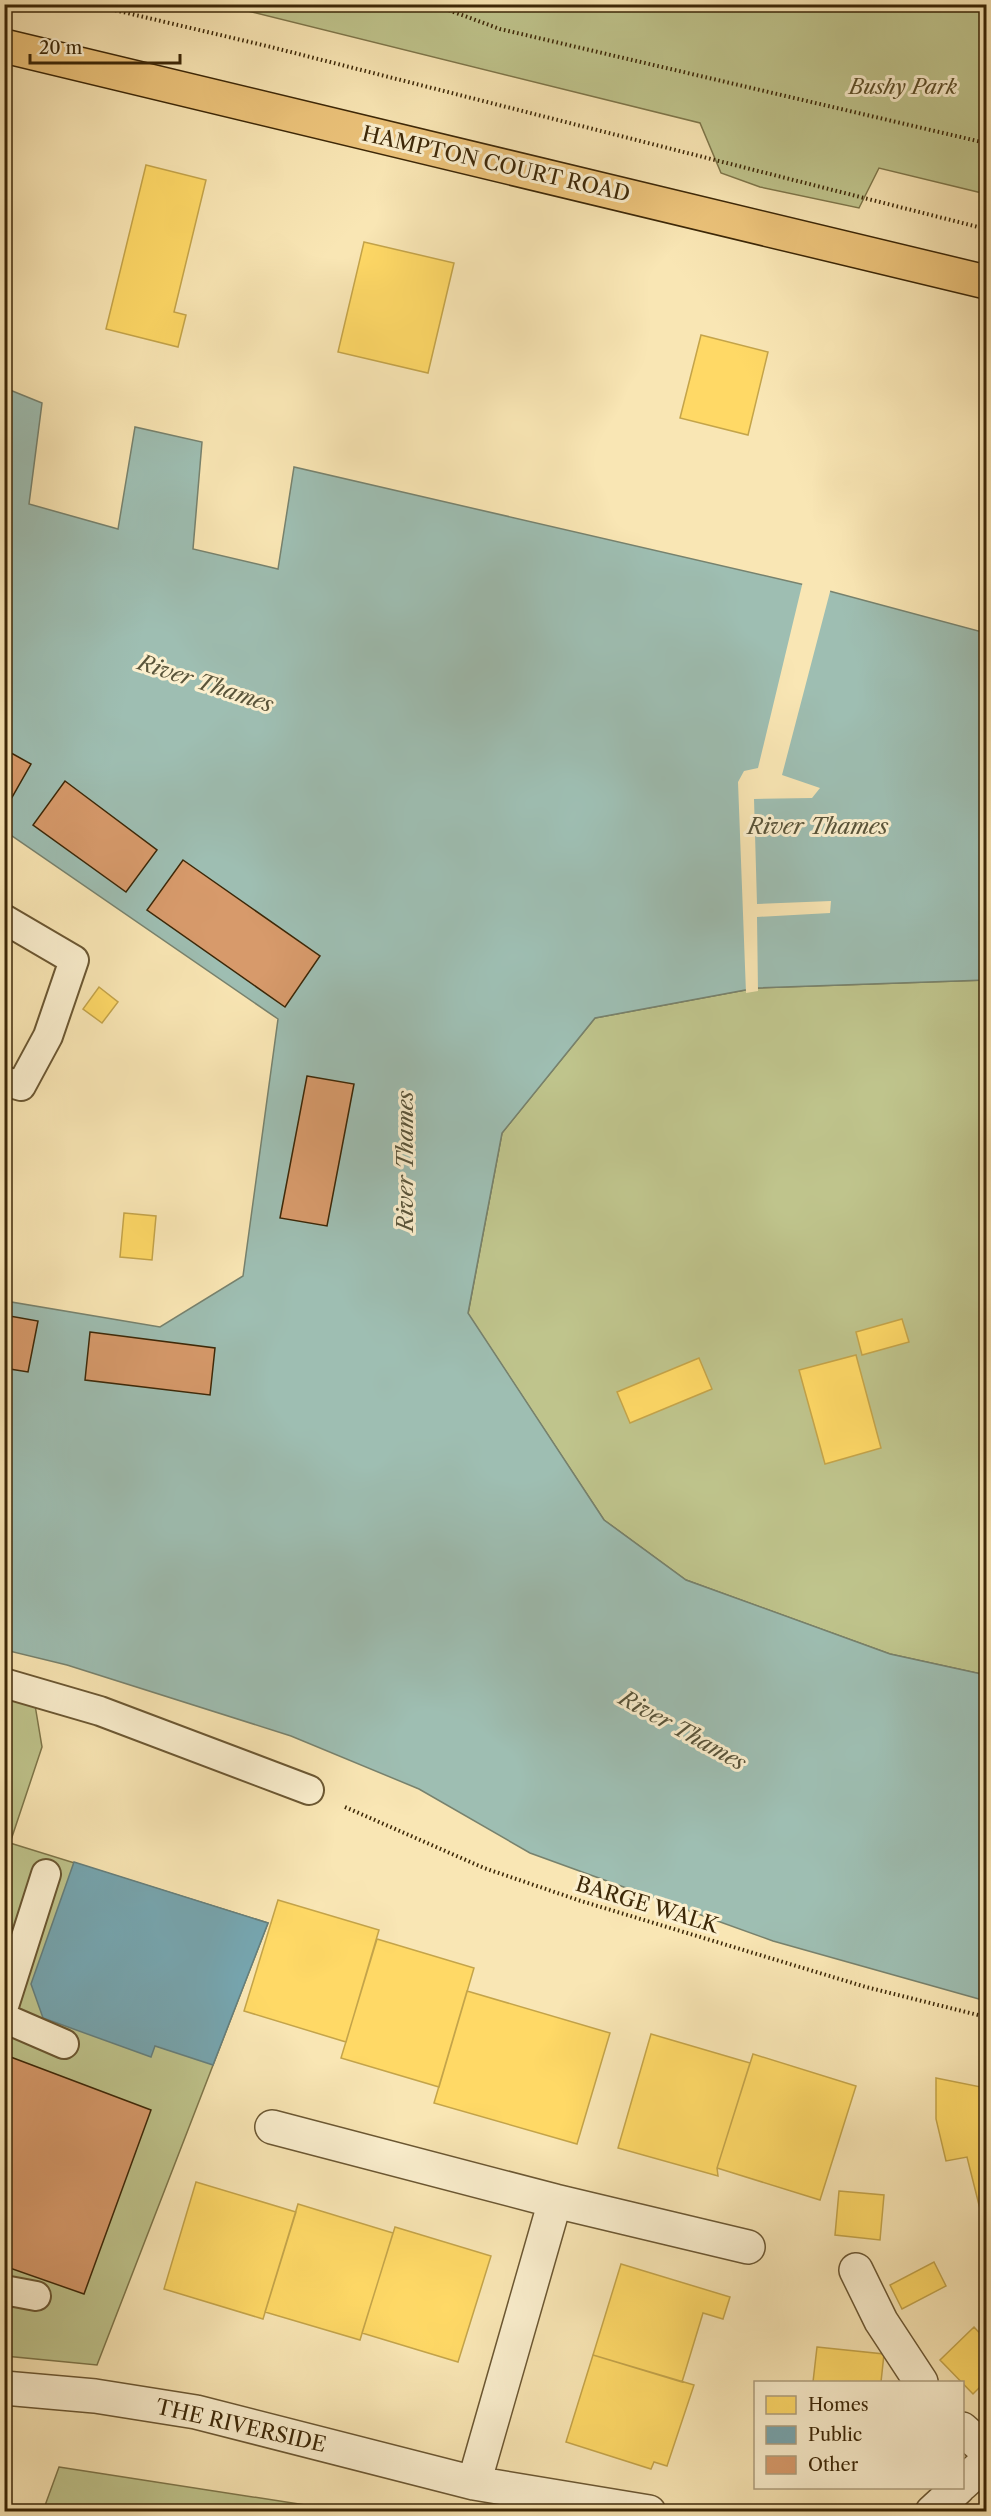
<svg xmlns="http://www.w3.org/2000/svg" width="991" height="2516" viewBox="0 0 991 2516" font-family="'Libre Caslon Text',serif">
	<rect width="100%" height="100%" fill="#f9e6b4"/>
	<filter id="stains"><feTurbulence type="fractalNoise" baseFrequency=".00333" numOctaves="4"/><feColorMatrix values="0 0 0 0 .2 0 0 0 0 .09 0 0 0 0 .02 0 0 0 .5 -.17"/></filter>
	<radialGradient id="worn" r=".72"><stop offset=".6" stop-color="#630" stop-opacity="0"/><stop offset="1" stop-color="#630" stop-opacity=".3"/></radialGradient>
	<path fill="#bfc48c" stroke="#7e764a" stroke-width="1.5" d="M224 5H986V194L879 168 859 208 760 187 721 173 700 123Z
		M986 980V1675L890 1654 686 1580 604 1520 468 1314 502 1133 595 1018 756 988Z
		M4 1697 35 1705 42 1747 10 1843 268 1923 97 2365 5 2356Z
		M59 2467 344 2511H43Z"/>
	<path fill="#9ebeb2" stroke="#77826e" stroke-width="1.5" d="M5 388 42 403 29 504 118 529 135 427 202 442 193 549 278 569 294 467 818 588 986 633V980L756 988 595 1018 502 1133 468 1313 604 1520 686 1580 890 1654 986 1675V2001L773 1941 698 1914 530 1853 419 1789 291 1736 67 1665 5 1650V1301L160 1327 243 1276 278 1019 5 831Z"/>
	<path fill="#f9e6b4" d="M803 581 831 588 782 775 820 788 812 798 754 799 757 904 831 901 830 913 757 917 758 991 746 993 738 782 744 771 758 768Z"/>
	<path fill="#ffd966" stroke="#c4a44a" stroke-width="1.5" d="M146 165 206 180 174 312 186 315 178 347 106 329Z
		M364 242 454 263 428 373 338 352Z
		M701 335 768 352 748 435 680 418Z
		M99 987 118 1002 102 1023 83 1009Z
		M124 1213 156 1216 152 1260 120 1257Z
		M902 1319 909 1342 862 1355 856 1332Z
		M856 1355 881 1448 825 1464 799 1370Z
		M699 1358 712 1389 630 1423 617 1392Z
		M278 1900 379 1930 346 2042 244 2011Z
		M377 1939 474 1968 439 2087 341 2058Z
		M467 1991 610 2033 577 2144 434 2103Z
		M651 2034 750 2063 717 2168 718 2176 618 2148Z
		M753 2054 856 2086 820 2200 717 2168Z
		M936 2078 986 2088V2221L980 2209 967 2157 946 2161 936 2119Z
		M196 2182 296 2212 263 2319 164 2289Z
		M839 2191 884 2195 880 2240 835 2235Z
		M298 2204 393 2233 360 2340 265 2312Z
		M395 2227 491 2256 458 2362 362 2333Z
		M934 2262 946 2286 902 2309 890 2285Z
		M621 2264 730 2297 723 2319 703 2313 682 2382 593 2355Z
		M974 2327 986 2340V2381L973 2394 940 2360Z
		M817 2347 884 2354 881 2382H813Z
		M593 2355 694 2385 667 2466 654 2462 651 2469 566 2442Z"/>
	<path fill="#76a5af" stroke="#657f7d" stroke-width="1.5" d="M74 1862 268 1923 213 2065 155 2046 151 2057 43 2018 31 1984Z"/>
	<path fill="#d79a6b" stroke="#3c2707" stroke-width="1.5" d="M4 749 31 764 7 806 4 805Z
		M65 781 157 850 126 892 33 825Z
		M183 860 320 956 285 1007 147 910Z
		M307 1076 354 1084 327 1226 280 1218Z
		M4 1315 38 1321 28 1372 4 1368Z
		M90 1332 215 1348 210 1395 85 1380Z
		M8 2056 151 2110 84 2294 4 2266V2065Z"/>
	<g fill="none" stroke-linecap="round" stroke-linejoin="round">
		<defs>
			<path id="lane" d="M4 919 74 960 48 1036 21 1086 4 1081
				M4 1683 100 1711 309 1790
				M4 2006 46 1874
				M4 2018 64 2044
				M4 2290 36 2296"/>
			<path id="street" d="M272 2127 555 2201 474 2483
				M555 2201 748 2247
				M856 2270 881 2321 921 2382
				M4 2388 95 2396 196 2412 474 2483 649 2512
				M962 2429 986 2450
				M962 2484 986 2462
				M932 2512 958 2488"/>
			<path id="highway" d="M4 46 986 282"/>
		</defs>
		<use href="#lane" stroke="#6b5732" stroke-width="32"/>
		<use href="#street" stroke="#6b5732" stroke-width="36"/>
		<use href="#highway" stroke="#3c2707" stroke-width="36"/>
		<path stroke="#3c2707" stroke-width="4" stroke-dasharray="1.5 3" stroke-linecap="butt" d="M89 4 271 47 986 229
			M432 4 500 29 986 143
			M345 1807 484 1868 581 1901 866 1987 986 2017"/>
		<use href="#lane" stroke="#fbefce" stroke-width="28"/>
		<use href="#street" stroke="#fbefce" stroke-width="33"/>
		<use href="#highway" stroke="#ecc37a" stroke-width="33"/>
	</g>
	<g text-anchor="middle" stroke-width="6" stroke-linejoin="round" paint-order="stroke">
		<g font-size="21" font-style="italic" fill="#5d4e28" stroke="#fbefce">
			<text x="903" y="94">Bushy Park</text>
		</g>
		<g font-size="21" fill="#3c2707" stroke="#fbefce">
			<text transform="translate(496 164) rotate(13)" y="7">HAMPTON COURT ROAD</text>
			<text transform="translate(647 1905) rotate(17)" y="7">BARGE WALK</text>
			<text transform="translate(241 2426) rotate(13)" y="7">THE RIVERSIDE</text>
		</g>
		<g font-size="22" font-style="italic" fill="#59543a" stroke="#fbefce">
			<text transform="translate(206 683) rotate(18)" y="8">River Thames</text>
			<text x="818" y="834">River Thames</text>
			<text transform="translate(405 1161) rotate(-90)" y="8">River Thames</text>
			<text transform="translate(683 1730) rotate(29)" y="8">River Thames</text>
		</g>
	</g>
	<rect width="991" height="2516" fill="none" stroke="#f9e6b4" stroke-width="24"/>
	<rect x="6" y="6" width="979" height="2504" fill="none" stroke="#3c2707" stroke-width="3"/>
	<rect x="12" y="12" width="967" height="2492" fill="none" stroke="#3c2707" stroke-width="1.5"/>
	<rect x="754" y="2381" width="210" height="108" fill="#fbefce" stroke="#af9f7e" stroke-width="1.5"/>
	<rect x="766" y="2396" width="30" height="18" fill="#ffd966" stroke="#af9f7e" stroke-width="1.5"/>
	<text x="808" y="2411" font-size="18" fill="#3c2707">Homes</text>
	<rect x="766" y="2426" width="30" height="18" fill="#76a5af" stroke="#af9f7e" stroke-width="1.5"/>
	<text x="808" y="2441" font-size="18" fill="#3c2707">Public</text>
	<rect x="766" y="2456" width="30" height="18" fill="#d79a6b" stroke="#af9f7e" stroke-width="1.5"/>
	<text x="808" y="2471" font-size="18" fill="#3c2707">Other</text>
	<path d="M30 54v9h150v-9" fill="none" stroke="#3c2707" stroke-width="3"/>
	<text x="39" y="54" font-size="18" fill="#3c2707" stroke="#fbefce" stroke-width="4.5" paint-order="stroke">20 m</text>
	<rect width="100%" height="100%" filter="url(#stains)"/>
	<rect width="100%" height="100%" fill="url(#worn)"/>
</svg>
